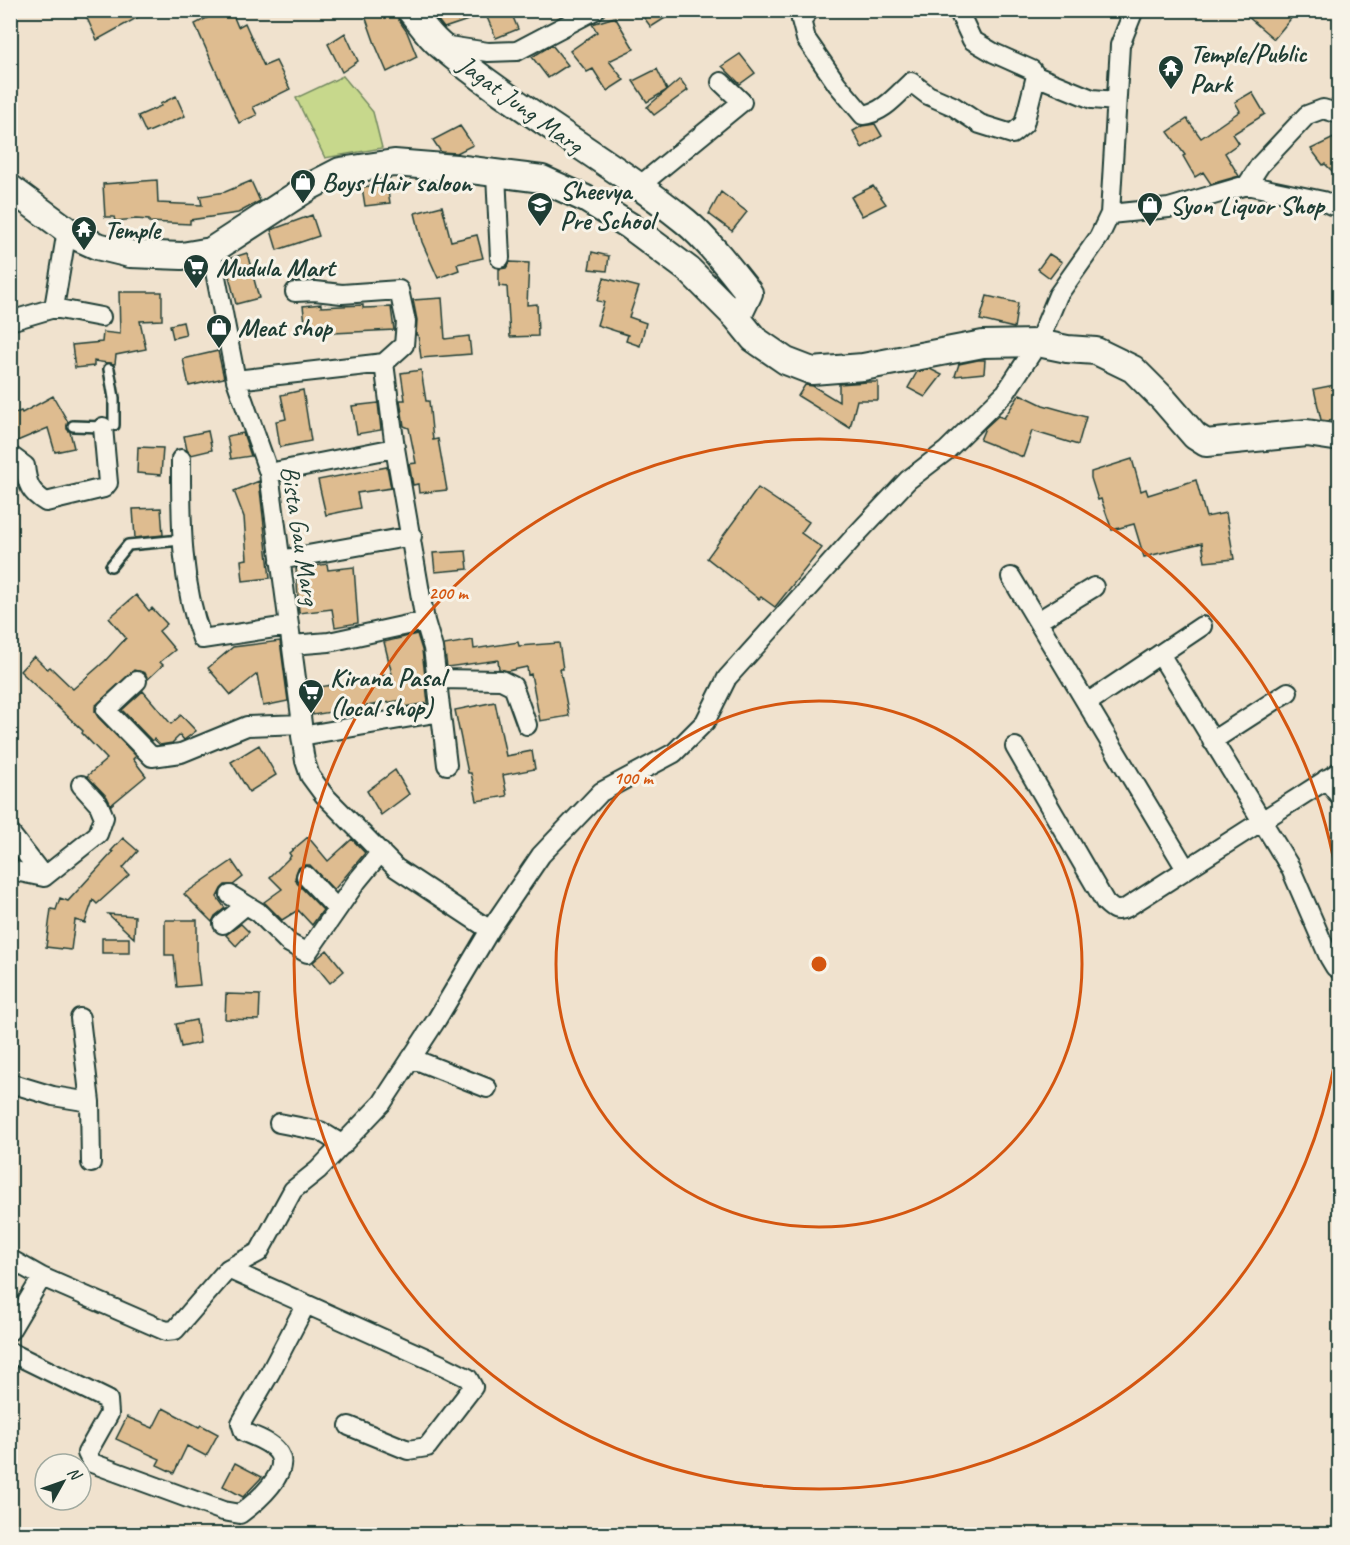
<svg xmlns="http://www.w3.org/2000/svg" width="1350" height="1545" viewBox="0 0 1350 1545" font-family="Caveat,sans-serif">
	<rect width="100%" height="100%" fill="#f0e2ce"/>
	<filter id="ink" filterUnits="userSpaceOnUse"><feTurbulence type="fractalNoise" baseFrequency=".0167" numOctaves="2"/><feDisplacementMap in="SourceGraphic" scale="12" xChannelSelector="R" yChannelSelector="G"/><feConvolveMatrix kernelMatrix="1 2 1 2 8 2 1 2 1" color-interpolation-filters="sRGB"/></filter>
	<g filter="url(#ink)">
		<path fill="#c7d88c" stroke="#738a60" stroke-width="1.5" d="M343 76 373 112 382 148 325 158 296 98Z"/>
		<path fill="#debc90" stroke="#1f3d34" stroke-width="1.5" d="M94 10H151L97 40 86 16Z
			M206 10H231L238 27 245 23 264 66 276 61 290 89 253 107 257 115 239 123 195 24 209 17Z
			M363 10H395L398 19 407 32 417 57 387 72 375 44Z
			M430 10H485L486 14 444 28Z
			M497 10H510L518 29 496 38 486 15Z
			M638 10H678L651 27Z
			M1240 10H1286L1293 16 1274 39Z
			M615 17 634 49 609 61 624 80 607 91 593 69 587 72 570 51 597 32 592 24Z
			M345 33 358 61 342 72 328 44Z
			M552 45 568 65 548 78 532 57Z
			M740 54 755 73 740 84 722 66Z
			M657 69 667 90 647 102 633 81Z
			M680 79 688 90 654 115 647 107Z
			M1252 92 1265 114 1233 134 1239 143 1225 153 1239 176 1211 184 1203 172 1195 177 1183 156 1185 155 1168 132 1187 119 1201 138 1240 111 1235 102Z
			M176 96 185 116 146 133 138 116 161 106 160 104Z
			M875 124 882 136 862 148 853 131 862 126Z
			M460 126 473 145 457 153 441 152 433 140Z
			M1340 135V179L1325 164 1323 165 1311 149Z
			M157 180 158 203 202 205 200 196 225 192 251 181 260 201 238 213 190 220V224L149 222V220L136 219 115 221 114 217H105L103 184Z
			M387 184 390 203 365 206 362 187Z
			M873 186 886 204 862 216 851 197Z
			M721 192 747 212 732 231 709 214Z
			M442 206 451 241 477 235 483 258 457 264 459 270 438 278 422 242 415 213Z
			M312 215 319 236 277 250 271 230Z
			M592 252 609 256 607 271 589 269Z
			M247 253 259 298 236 304 225 260Z
			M1049 254 1062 262 1050 278 1038 269Z
			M510 262 529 263 527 305 537 304 538 336 510 337 507 287 499 286V269L506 268Z
			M604 278 639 287 629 317 646 323 640 346 626 341 628 335 597 325 604 302 597 301Z
			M119 292H162V320L140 321 146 349 116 355 115 364 94 361V366L75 368 72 345 102 342 103 332 120 334Z
			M987 296 1018 303 1014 328 980 320Z
			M442 298 445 339 469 336 471 354 421 358 418 335H416L417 320 413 300Z
			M321 304V307L363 305V308L391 307 394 330 334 333V327L306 330 303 306Z
			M183 322 186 335 173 338 170 325Z
			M218 351 224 378 189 386 183 359Z
			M978 360H985L984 373 955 376 959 364Z
			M930 369 942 375 925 397 908 388 917 372Z
			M421 370 426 401H429L433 440 438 439 447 490 419 493 418 484 413 485 409 464 416 463 409 428 404 426 400 400H405L401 373Z
			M867 382H878V400H857L850 428 798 396 805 385 813 386 839 402V384Z
			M1340 384V419L1328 421 1321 420 1314 389Z
			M303 390 311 441 280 447 276 421 286 419 281 395Z
			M1020 394 1043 405 1086 417 1078 445 1032 431 1023 457 980 440 985 428 998 416 1004 418Z
			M53 396 68 422 67 429 70 432 74 448 55 452 48 428 10 444V415L21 411 22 413Z
			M378 403 381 430 357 434 352 406Z
			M208 431 212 450 191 455 187 450 184 436Z
			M243 433 251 456 231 459 227 436Z
			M138 447 163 448 161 475 137 473Z
			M1132 459 1141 491 1146 489 1148 495 1196 480 1206 517 1226 513 1234 559 1205 562 1202 543 1144 557 1134 524 1112 530 1101 499 1098 500 1091 478V472Z
			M387 467 391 488 357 493 360 508 326 515 318 480Z
			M259 481 270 578 243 581 241 560 247 559 244 517 234 491Z
			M758 488 809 522 801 533 822 548 775 607 761 597 759 599 707 558Z
			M161 508 163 535 135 538 133 509Z
			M466 551 468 569 435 572 433 553Z
			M327 564 328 570 354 567 358 623 335 627 332 609 299 613 296 569Z
			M136 595 149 611 152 608 167 624 159 631 175 650 160 662 163 665 148 679 145 673 134 670 95 706V712L98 717 136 756 133 759 146 776 111 805 107 797 87 776 107 759 82 733 83 731 20 671 34 656 47 669 50 667 73 689 105 661 126 638 109 618Z
			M417 634 422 650 428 703 403 707 402 700 313 715 309 689 392 674 384 642Z
			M473 640 474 649 518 642 519 646 559 643 563 669H560L569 716 540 721 531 674 528 675 527 667 508 671 499 669 498 660 447 667 444 645Z
			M280 641 288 701 263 706 257 674 231 695 208 668 233 647Z
			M143 691 171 724 181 715 196 731 184 740 180 735 172 743 160 745 154 739 152 741 122 710Z
			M495 702 506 756 532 751 535 769 503 775 507 796 477 801 471 773H468L455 710Z
			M259 745 276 775 249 792 231 762Z
			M395 770 409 794 381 815 367 791Z
			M308 837 328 861 352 839 365 853 334 890 310 865H304L298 868 295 878 297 883 323 910 312 925 298 910 282 920 264 902 282 889 270 877 291 856 289 853Z
			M123 838 138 851 123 868 129 875 97 904 93 900 85 923 75 920 71 950 46 947 51 909 56 910 60 898 68 901 113 852 111 851Z
			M232 861 243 877 233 885H225L221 889 217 897 225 908 215 916 212 922 184 894Z
			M108 914 135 916 134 938Z
			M165 920H197V960L200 985 177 987 174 955H165Z
			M241 924 249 932 236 946 226 935Z
			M102 938H129V953H102Z
			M327 950 344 971 330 983 313 962Z
			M226 994 260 995 259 1020 225 1019Z
			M196 1020 200 1043 181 1047 176 1024Z
			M163 1408 199 1427 201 1425 218 1434 206 1456 187 1446 174 1473 157 1465 160 1459 116 1439 127 1417 153 1428Z
			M235 1463 262 1477 243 1497 223 1486Z"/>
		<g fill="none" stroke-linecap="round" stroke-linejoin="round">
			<defs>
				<path id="lane" d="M73 426 103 427 114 425V398L109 369
					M111 566 128 545 181 540"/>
				<path id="street" d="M810 10 801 20 806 39 837 84 863 115C883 113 897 95 911 82L928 95 953 106 980 124 1012 134 1024 124 1036 76 1092 99 1116 101
					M958 10 972 40 994 53 1032 70 1036 76
					M442 45 488 52 517 51 595 10
					M496 174 500 258
					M1247 185 1260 165 1307 115 1323 109 1340 114
					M638 187 742 102 721 82
					M1110 214 1169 208 1247 185 1323 201 1340 209
					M211 251 236 380 269 473 302 724 301 736 305 761 310 776 324 795 396 868 490 930
					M54 308 67 230
					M10 321 54 308 101 317
					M384 363 395 448 425 621 433 648 447 765
					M236 380 384 363 404 345 406 322 399 290 342 294 315 291 295 292
					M10 455 25 466C27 485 31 493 46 502L104 488 108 483 103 427
					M181 459C181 520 180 580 202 639L288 626
					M269 473 395 448
					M280 560 412 536
					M1011 577 1186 869
					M1038 621 1094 587
					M292 645 329 642 425 621
					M1160 654 1290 867 1329 957 1335 967 1340 970
					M438 679 501 680 513 686 527 725
					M137 681 106 710 152 757 181 753 247 726 302 724
					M1087 703 1202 626
					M301 736 441 712
					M1212 741 1288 692
					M1015 747 1105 902C1113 910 1116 912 1126 908L1340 771
					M1326 779 1340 797
					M10 833 44 877 10 870
					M306 876 337 909
					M44 877 98 834 104 817 99 805 81 785
					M230 895 258 912 289 943 307 953 357 881 381 852
					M223 924 246 905
					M80 1018 90 1102 91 1163
					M411 1058 487 1088
					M10 1083 53 1096 90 1102
					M279 1123 320 1131 343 1145
					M10 1259 42 1277 166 1331 175 1330 228 1269 259 1252 293 1190 318 1170 382 1103 437 1019 490 930 541 855 601 792 674 753 705 722 727 678 855 536 908 480 946 451 1006 392 1038 343 1058 295 1099 237 1110 214 1120 45 1134 10
					M228 1269 444 1366 468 1378 473 1387 427 1447 408 1450 349 1426
					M10 1331 42 1277
					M10 1352 108 1400 109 1414 87 1453 92 1463 223 1511 240 1514C255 1503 294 1471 277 1451 270 1442 255 1437 244 1432L241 1423 270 1373 306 1304"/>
				<path id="secondary" d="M410 10C420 22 428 35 440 45 517 110 607 158 685 221 707 239 731 270 749 293L737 318
					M10 188 75 236 97 246 130 254 182 256 211 251 309 187 340 171 394 163 456 168 542 179 586 199 630 226 689 270 737 318 754 339 786 361 812 371 863 367 983 344 1038 343 1067 349 1096 351 1133 369 1163 399 1195 436 1206 443 1307 433 1340 438"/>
			</defs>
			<use href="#lane" stroke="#1f3d34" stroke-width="14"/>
			<use href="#street" stroke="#1f3d34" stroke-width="22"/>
			<use href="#secondary" stroke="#1f3d34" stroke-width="30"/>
			<use href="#lane" stroke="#f7f3e8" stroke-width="9"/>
			<use href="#street" stroke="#f7f3e8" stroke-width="18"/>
			<use href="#secondary" stroke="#f7f3e8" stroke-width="26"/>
		</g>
	</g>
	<g fill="none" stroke="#d45610" stroke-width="3">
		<circle cx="819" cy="964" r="263"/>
		<path d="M1339 1037A525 525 0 1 1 1339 891"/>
	</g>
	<defs>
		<symbol id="temple-pin" viewBox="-11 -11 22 30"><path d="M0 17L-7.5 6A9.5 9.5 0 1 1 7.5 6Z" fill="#1f3d34" stroke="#f7f3e8"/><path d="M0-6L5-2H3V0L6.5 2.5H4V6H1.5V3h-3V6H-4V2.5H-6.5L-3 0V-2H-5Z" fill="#fff"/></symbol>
		<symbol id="shop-pin" viewBox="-11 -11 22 30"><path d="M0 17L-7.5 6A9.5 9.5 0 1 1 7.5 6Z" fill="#1f3d34" stroke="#f7f3e8"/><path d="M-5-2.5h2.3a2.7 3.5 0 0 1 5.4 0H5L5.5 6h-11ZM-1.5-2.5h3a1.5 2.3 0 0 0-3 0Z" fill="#fff"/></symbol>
		<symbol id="school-pin" viewBox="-11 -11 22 30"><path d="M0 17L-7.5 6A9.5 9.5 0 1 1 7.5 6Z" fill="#1f3d34" stroke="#f7f3e8"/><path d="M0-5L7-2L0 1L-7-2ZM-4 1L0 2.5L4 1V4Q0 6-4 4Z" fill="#fff"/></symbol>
		<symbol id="supermarket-pin" viewBox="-11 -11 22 30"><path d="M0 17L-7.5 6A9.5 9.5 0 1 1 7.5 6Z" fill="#1f3d34" stroke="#f7f3e8"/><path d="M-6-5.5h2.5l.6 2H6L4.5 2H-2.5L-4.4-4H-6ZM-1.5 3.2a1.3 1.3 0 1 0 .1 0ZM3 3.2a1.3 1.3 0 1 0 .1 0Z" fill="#fff"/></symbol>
	</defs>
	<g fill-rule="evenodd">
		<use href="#temple-pin" x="1156" y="53" width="30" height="40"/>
		<use href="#shop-pin" x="288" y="167" width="30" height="40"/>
		<use href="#school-pin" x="525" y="190" width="30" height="40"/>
		<use href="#shop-pin" x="1135" y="190" width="30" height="40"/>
		<use href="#temple-pin" x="69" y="214" width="30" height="40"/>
		<use href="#supermarket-pin" x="181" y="252" width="30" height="40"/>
		<use href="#shop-pin" x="204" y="312" width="30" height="40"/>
		<use href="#supermarket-pin" x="296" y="677" width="30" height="40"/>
	</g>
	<g text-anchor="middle" stroke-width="6" stroke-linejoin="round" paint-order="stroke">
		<g font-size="26" font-weight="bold" fill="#1f3d34" stroke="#f7f3e8" text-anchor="start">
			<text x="1190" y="62">Temple/Public<tspan x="1190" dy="30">Park</tspan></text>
			<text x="322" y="191">Boys Hair saloon</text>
			<text x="560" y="199">Sheevya<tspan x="560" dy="30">Pre School</tspan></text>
			<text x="1170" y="214">Syon Liquor Shop</text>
			<text x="104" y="238">Temple</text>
			<text x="216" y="276">Mudula Mart</text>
			<text x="238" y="336">Meat shop</text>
			<text x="330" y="686">Kirana Pasal<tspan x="330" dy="30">(local shop)</tspan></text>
		</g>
		<g font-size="26" fill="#1f3d34" stroke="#f7f3e8">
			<text transform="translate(521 104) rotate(36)" y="9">Jagat Jung Marg</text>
			<text transform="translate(301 535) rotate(81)" y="9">Bista Gau Marg</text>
		</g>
	</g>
	<circle cx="819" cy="964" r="9" fill="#d45610" stroke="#f7f3e8" stroke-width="3"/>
	<g font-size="18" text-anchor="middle" font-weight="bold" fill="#d45610" stroke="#f7f3e8" stroke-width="6" stroke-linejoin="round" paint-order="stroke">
		<text x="448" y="599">200 m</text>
		<text x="633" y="784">100 m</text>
	</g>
	<rect width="1350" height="1545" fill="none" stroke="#f7f3e8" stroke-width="36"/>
	<rect x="18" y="18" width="1314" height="1509" fill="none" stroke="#1f3d34" stroke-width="2" filter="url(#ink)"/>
	<g transform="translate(63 1482) rotate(50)"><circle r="28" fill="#f7f3e8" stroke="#a1aaa0" stroke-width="1.5"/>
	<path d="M0-4.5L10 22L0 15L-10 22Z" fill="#1f3d34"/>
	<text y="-9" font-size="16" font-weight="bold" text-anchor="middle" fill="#1f3d34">N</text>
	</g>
</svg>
